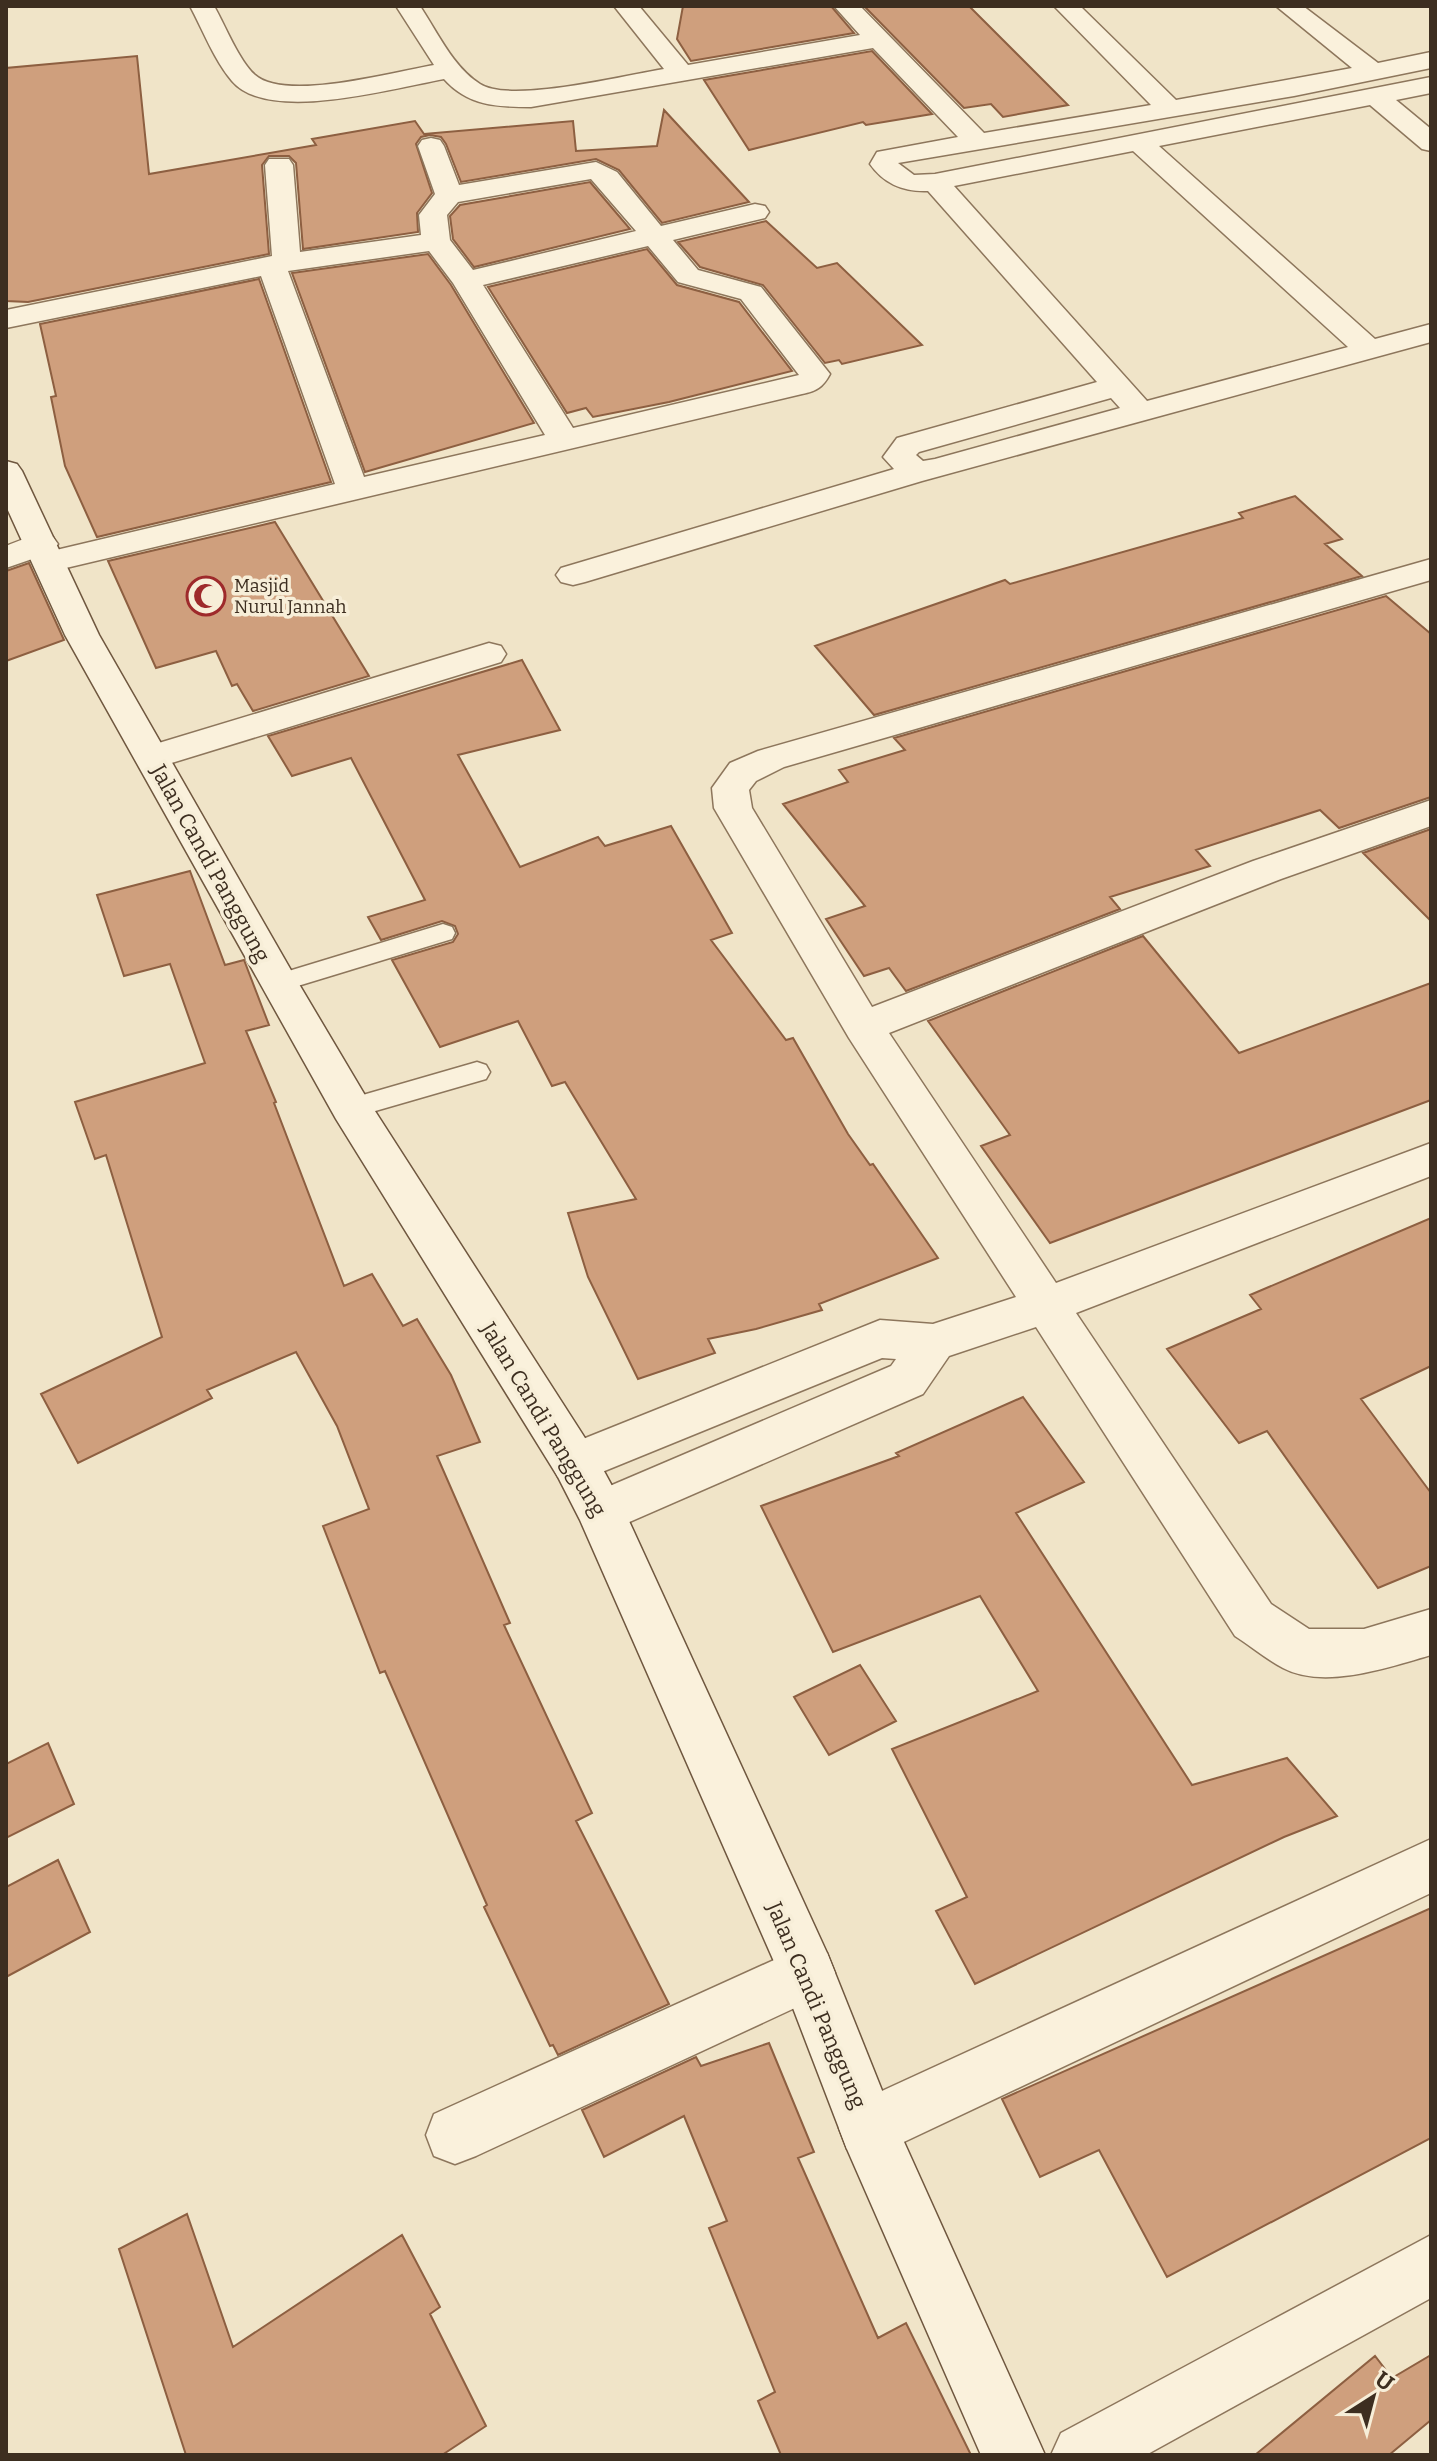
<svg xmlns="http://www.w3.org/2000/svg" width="1437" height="2461" viewBox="0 0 1437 2461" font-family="Bitter,serif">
	<rect width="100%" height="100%" fill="#f0e4c8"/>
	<path fill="#cf9f7d" stroke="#8d5f41" stroke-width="2" d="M683 6H831L854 33 691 61 677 39Z
		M864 6H969L1068 105 1003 117 991 104 964 108Z
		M872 51 932 114 866 125 863 122 749 150 704 80Z
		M137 56 149 174 316 145 312 139 415 121 424 134 573 121 576 151 657 146 664 110 749 202 662 223 619 170 596 159 461 182 446 144 441 137 430 135 421 137 416 144 432 193 417 213 418 232 303 249 296 163 289 156H269L262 165 269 254 28 302 6 301V68Z
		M590 182 630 229 474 267 453 239 450 216 460 205Z
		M766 221 817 268 837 263 922 345 842 364 839 360 825 363 763 285 700 267 678 242Z
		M647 249 677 285 739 302 792 371 669 402 593 417 586 408 567 413 488 287Z
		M428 254 451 285 534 423 365 472 292 273Z
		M259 279 331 482 97 537 65 466 51 397 56 396 40 324Z
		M1295 496 1342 539 1325 544 1362 576 874 715 815 646 1005 580 1010 584 1243 518 1239 513Z
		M275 522 369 676 253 711 237 684 232 686 216 651 156 668 108 561Z
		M29 563 64 640 6 661V571Z
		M1386 596 1431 634V797L1339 828 1320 810 1196 850 1210 866 1110 897 1120 909 906 991 889 968 864 976 826 919 865 906 783 804 848 782 839 770 905 750 894 738Z
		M522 660 560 730 458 755 520 867 598 837 605 846 671 826 732 933 711 940 786 1040 793 1038 848 1134 870 1165 873 1164 938 1258 819 1304 822 1310 756 1329 708 1339 715 1353 638 1379 588 1277 568 1213 636 1199 565 1082 552 1086 518 1021 440 1047 392 960 453 942 458 934 455 926 442 921 381 940 368 917 425 900 351 758 292 776 268 736Z
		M1431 829V921L1363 853Z
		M190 871 225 965 244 960 269 1025 246 1031 276 1102 274 1103 344 1286 372 1274 403 1326 417 1319 451 1375 480 1442 437 1456 510 1623 504 1625 592 1813 576 1821 669 2004 558 2055 553 2045 550 2046 484 1907 487 1905 385 1671 380 1673 323 1526 369 1509 337 1426 296 1352 207 1390 212 1398 78 1463 41 1394 162 1337 106 1155 95 1159 75 1102 205 1063 170 964 124 976 97 895Z
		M1143 936 1239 1053 1431 983V1100L1050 1243 981 1146 1010 1135 928 1021Z
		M1431 1218V1366L1361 1399 1431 1493V1566L1378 1588 1267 1431 1239 1443 1167 1349 1261 1309 1250 1295Z
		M1023 1397 1084 1482 1016 1513 1192 1785 1287 1758 1337 1816 1284 1837 975 1984 936 1911 967 1897 892 1749 1038 1691 980 1596 833 1652 761 1506 899 1456 896 1453Z
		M860 1665 896 1721 829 1755 794 1697Z
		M48 1743 74 1804 6 1838V1764Z
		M58 1860 90 1932 6 1977V1887Z
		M1431 1908V2138L1167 2277 1099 2150 1040 2177 1002 2099Z
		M769 2043 814 2152 798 2158 878 2338 906 2323 971 2455H781L758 2401 775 2392 709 2228 727 2221 684 2116 604 2157 582 2110 696 2057 701 2066Z
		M187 2214 233 2347 402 2235 440 2307 430 2314 486 2426 442 2455H186L119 2249Z
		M1431 2355V2420L1389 2455H1255L1375 2356 1392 2378Z"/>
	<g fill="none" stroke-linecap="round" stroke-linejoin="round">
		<defs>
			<path id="service" d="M443 924 452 927 455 933 452 939 278 992 269 989 265 983 269 977Z
				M477 1062 486 1065 490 1072 486 1079 351 1118 342 1115 338 1108 342 1101Z"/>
			<path id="minor" d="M190 6H214C225 25 239 61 255 75 285 102 394 72 434 65L396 6H420C438 33 453 67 480 84 510 104 626 75 664 69L614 6H639L688 65 860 35 834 6H860L984 133 1151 105 1054 6H1080L1176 100 1352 68 1276 6H1303L1378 63 1431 52V68L1294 96 898 163 914 175 935 174 1431 77V93L1396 100 1431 129V151L1422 149 1370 105 1159 146 1375 339 1431 324V342L922 481 585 582 573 585 561 582 556 575 561 568 894 469 883 457 897 438 1097 382 928 191C904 192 884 184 870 164L877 152 958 137 873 48 531 107C497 107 468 106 444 79 394 88 268 124 232 81 214 60 203 30 190 6ZM1133 151 1348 347 1147 401 954 186ZM1111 398 1120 408 935 459 923 461 916 455 919 452Z
				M431 138 440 140 444 146 459 185 596 162 617 172 661 226 755 204 765 206 769 212 765 218 673 240 698 270 761 287 830 374C823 387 817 391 802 394L49 572 37 569 32 562 35 558 6 568V546C22 540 35 533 53 537L58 544 52 551 335 484 261 276 6 328V310L272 256 265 165 269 159H289L293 165 300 252 421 235 419 215 435 194 418 146 422 140ZM591 179 636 231 473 270 450 240 447 215 458 202ZM648 246 678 282 741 299 799 375 573 428 483 285ZM429 251 453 283 545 435 364 477 288 271Z
				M1431 559V580L784 767 756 781 749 790 752 808 872 1007 1253 861 1431 800V826L1281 879 889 1033 1056 1283 1431 1143V1176L1076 1313 1271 1604 1309 1629H1364L1431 1609V1655C1390 1667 1324 1690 1283 1668 1266 1659 1251 1646 1235 1636L1036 1327 949 1356 923 1394 618 1527 601 1533 584 1527 577 1512 584 1497 891 1366 896 1359 882 1358 575 1483 558 1477 551 1463 558 1449 880 1320 933 1324 1016 1297 849 1038 714 808 712 788 730 763 758 751Z
				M489 643 501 646 506 654 501 662 152 769 139 765 134 757 139 749Z
				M1431 1839V1893L889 2149 868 2157 847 2149 839 2128 847 2107Z
				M807 1945 827 1953 835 1973 827 1993 476 2156 455 2164 434 2156 426 2135 434 2114Z
				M1431 2235V2298L1146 2455H1051L1061 2433Z"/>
			<path id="secondary" d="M6 461 17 464 22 471 99 635 296 979 366 1097 592 1449 618 1497 827 1953 891 2113 1045 2455H981L847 2149 783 1982 580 1520 558 1477 336 1119 65 635 6 506Z"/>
		</defs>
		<use href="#service" stroke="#8d765c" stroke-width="3"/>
		<use href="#minor" stroke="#8d765c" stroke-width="3"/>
		<use href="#secondary" stroke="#6f573f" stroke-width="3"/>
		<use href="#service" fill="#faf1dc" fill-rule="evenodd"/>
		<use href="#minor" fill="#faf1dc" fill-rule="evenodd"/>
		<use href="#secondary" fill="#faf1dc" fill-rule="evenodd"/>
	</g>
	<defs>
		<symbol id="mosque-ring" viewBox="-11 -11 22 22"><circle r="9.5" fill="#f7eed8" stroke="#9e2a2b" stroke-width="1.5"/><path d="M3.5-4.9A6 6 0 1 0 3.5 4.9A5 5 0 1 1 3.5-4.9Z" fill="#9e2a2b"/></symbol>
	</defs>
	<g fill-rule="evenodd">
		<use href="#mosque-ring" x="184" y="574" width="44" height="44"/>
	</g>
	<g text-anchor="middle" stroke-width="7" stroke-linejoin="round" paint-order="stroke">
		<g font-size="18" fill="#3d2e20" stroke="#f7eed8" text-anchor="start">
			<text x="234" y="592">Masjid<tspan x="234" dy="21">Nurul Jannah</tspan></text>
		</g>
		<g font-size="22" fill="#3d2e20" stroke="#f7eed8">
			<text transform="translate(211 863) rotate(61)" y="8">Jalan Candi Panggung</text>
			<text transform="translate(544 1419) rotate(59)" y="8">Jalan Candi Panggung</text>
			<text transform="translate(817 2005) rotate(67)" y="8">Jalan Candi Panggung</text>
		</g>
	</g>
	<rect width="1437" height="2461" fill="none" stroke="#3d2e20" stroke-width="16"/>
	<g transform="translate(1373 2397) rotate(36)" stroke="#f7eed8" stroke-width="6" paint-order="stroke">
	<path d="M0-6L14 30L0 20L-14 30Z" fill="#3d2e20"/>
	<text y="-12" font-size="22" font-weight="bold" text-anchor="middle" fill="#3d2e20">U</text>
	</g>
</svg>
